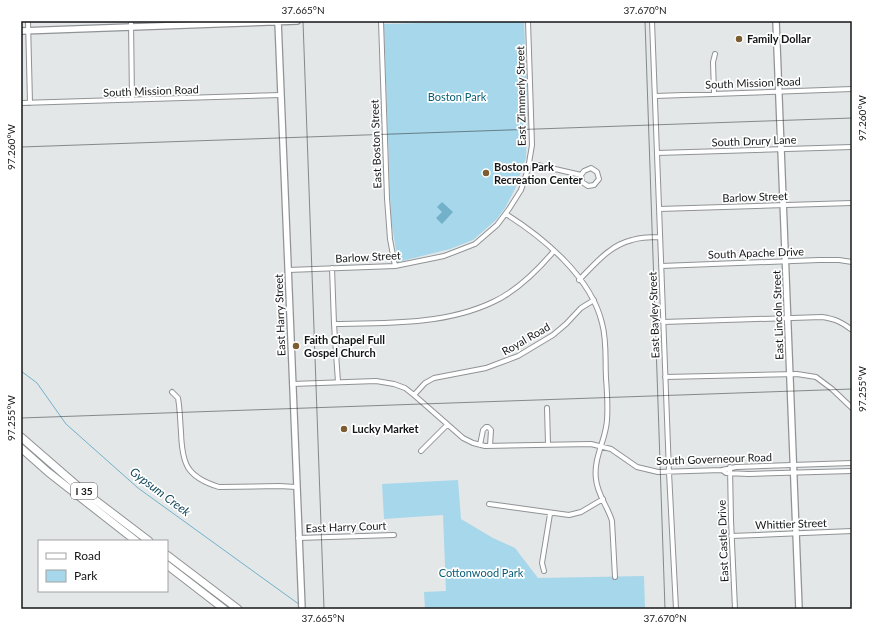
<svg xmlns="http://www.w3.org/2000/svg" width="873" height="630" viewBox="0 0 873 630" font-family="Lato,sans-serif">
	<rect width="100%" height="100%" fill="#e3e7e8"/>
	<path fill="#a7d7eb" d="M497 21H524L528 112 526 158 515 189 505 208 496 220 473 240 450 249 398 262 391 220 384 24Z
		M458 480 461 519 493 538 515 548 538 578 644 576 645 609H425L424 592 446 591 443 515 384 519 382 484Z"/>
	<path fill="#73b1ca" d="M442 202 453 212 442 224 436 218 442 212 437 207Z"/>
	<g fill="none" stroke-linecap="round" stroke-linejoin="round">
		<path stroke="#73b1ca" stroke-width="1" d="M21 371 37 383 66 424 138 488 300 605"/>
		<defs>
			<path id="street" d="M28 21 30 103
				M131 21 132 100
				M381 21 387 198 390 239 395 266
				M652 21 669 472 676 609
				M714 93 713 62 715 54
				M655 96 852 89
				M21 103 281 95
				M657 153 852 147
				M529 163 581 175 582 182 588 186 594 185 599 179 597 172 591 168 584 171 581 175
				M659 209 852 203
				M506 214C544 238 591 277 602 323 607 341 605 360 606 378 607 391 608 406 607 420 606 440 593 458 596 479 597 494 608 507 612 521L615 577
				M661 266 819 260H839L852 262
				M332 268 334 324 338 382
				M288 270 395 266 444 256 475 244 497 225 509 209 521 190 528 169 532 145 528 21
				M579 280C595 264 610 245 632 240 641 237 651 237 660 237
				M663 322 822 317C835 319 842 322 852 330
				M334 324C386 323 445 325 493 302 517 291 537 271 554 251
				M665 377 797 374 816 377 832 389 852 408
				M292 384 376 381 394 384 405 388 414 395 463 438 473 443 485 446 591 444 611 449 637 467 658 472 722 470 736 467 852 463
				M172 392 178 398C180 409 180 420 181 432 182 463 186 477 219 487L279 486 296 487
				M414 395 425 383 434 378 486 368 518 356 553 335 566 324 581 308 594 300
				M547 408 548 444
				M480 445 483 430 486 427H488L491 430 490 446
				M421 451 447 425
				M730 467 731 520 735 609
				M722 470 726 473 749 474 852 471
				M489 504 569 515 581 512 603 499
				M731 536 852 531
				M298 538 394 535
				M544 571 542 563 550 514"/>
			<path id="secondary" d="M278 21 302 609
				M776 21 799 609
				M21 31 297 21"/>
			<path id="highway" d="M21 437 82 490 149 541
				M21 448 48 472 136 541
				M167 555 238 609
				M167 565 224 609"/>
		</defs>
		<use href="#street" stroke="#909395" stroke-width="6"/>
		<use href="#secondary" stroke="#909395" stroke-width="8"/>
		<use href="#highway" stroke="#909395" stroke-width="9"/>
		<use href="#street" stroke="#fff" stroke-width="4"/>
		<use href="#secondary" stroke="#fff" stroke-width="5.5"/>
		<use href="#highway" stroke="#fff" stroke-width="7"/>
	</g>
	<path fill="none" stroke="#151617" stroke-width="1" stroke-opacity="0.45" d="M303 21 324 609M645 21 665 609M21 147 852 118M21 418 852 389"/>
	<g fill="#7c5d32" stroke="#fff" stroke-width="1.5">
		<circle cx="739" cy="39" r="4"/>
		<circle cx="486" cy="173" r="4"/>
		<circle cx="296" cy="346" r="4"/>
		<circle cx="344" cy="429" r="4"/>
	</g>
	<g text-anchor="middle" stroke-width="3.5" stroke-linejoin="round" paint-order="stroke">
		<rect fill="#fff" stroke="#5b5c5d" stroke-width="1" x="71" y="483" width="26" height="16" rx="3"/>
		<g font-size="10" font-weight="bold" fill="#151617">
			<text x="84" y="495">I 35</text>
		</g>
		<g font-size="11" font-weight="bold" fill="#151617" stroke="#fff" text-anchor="start">
			<text x="747" y="43">Family Dollar</text>
			<text x="494" y="171">Boston Park<tspan x="494" dy="13">Recreation Center</tspan></text>
			<text x="304" y="344">Faith Chapel Full<tspan x="304" dy="13">Gospel Church</tspan></text>
			<text x="352" y="433">Lucky Market</text>
		</g>
		<g font-size="11" fill="#151617" stroke="#fff">
			<text transform="translate(753 83) rotate(-2)" y="4">South Mission Road</text>
			<text transform="translate(151 91) rotate(-2)" y="4">South Mission Road</text>
			<text transform="translate(521 96) rotate(-91)" y="4">East Zimmerly Street</text>
			<text transform="translate(754 141) rotate(-2)" y="4">South Drury Lane</text>
			<text transform="translate(376 144) rotate(-92)" y="4">East Boston Street</text>
			<text transform="translate(755 197) rotate(-2)" y="4">Barlow Street</text>
			<text transform="translate(756 253) rotate(-2)" y="4">South Apache Drive</text>
			<text transform="translate(368 257) rotate(-3)" y="4">Barlow Street</text>
			<text transform="translate(280 315) rotate(-92)" y="4">East Harry Street</text>
			<text transform="translate(654 315) rotate(-92)" y="4">East Bayley Street</text>
			<text transform="translate(778 315) rotate(-92)" y="4">East Lincoln Street</text>
			<text transform="translate(526 339) rotate(-30)" y="4">Royal Road</text>
			<text transform="translate(714 459) rotate(-2)" y="4">South Governeour Road</text>
			<text transform="translate(791 524) rotate(-2)" y="4">Whittier Street</text>
			<text transform="translate(346 527) rotate(-2)" y="4">East Harry Court</text>
			<text transform="translate(723 541) rotate(-92)" y="4">East Castle Drive</text>
		</g>
		<g font-size="11" fill="#075e77" stroke="#fff">
			<text x="457" y="101">Boston Park</text>
			<text x="481" y="577">Cottonwood Park</text>
		</g>
		<g font-size="12" font-style="italic" fill="#174b5d" stroke="#fff">
			<text transform="translate(160 492) rotate(37)" y="4">Gypsum Creek</text>
		</g>
	</g>
	<rect width="873" height="630" fill="none" stroke="#ffffff" stroke-width="44"/>
	<rect x="38" y="540" width="130" height="52" fill="#ffffff" stroke="#a1a2a2"/>
	<rect x="46" y="553" width="20" height="6" fill="#ffffff" stroke="#a1a2a2"/>
	<text x="74" y="560" font-size="12" fill="#151617">Road</text>
	<rect x="46" y="570" width="20" height="12" fill="#a7d7eb" stroke="#a1a2a2"/>
	<text x="74" y="580" font-size="12" fill="#151617">Park</text>
	<rect x="22" y="22" width="829" height="586" fill="none" stroke="#151617" stroke-width="1.5"/>
	<g font-size="10" text-anchor="middle" fill="#151617">
		<text x="303" y="14">37.665°N</text>
		<text x="645" y="14">37.670°N</text>
		<text transform="translate(862 118) rotate(-90)" y="4">97.260°W</text>
		<text transform="translate(11 147) rotate(-90)" y="4">97.260°W</text>
		<text transform="translate(862 389) rotate(-90)" y="4">97.255°W</text>
		<text transform="translate(11 418) rotate(-90)" y="4">97.255°W</text>
		<text x="323" y="622">37.665°N</text>
		<text x="665" y="622">37.670°N</text>
	</g>
</svg>
